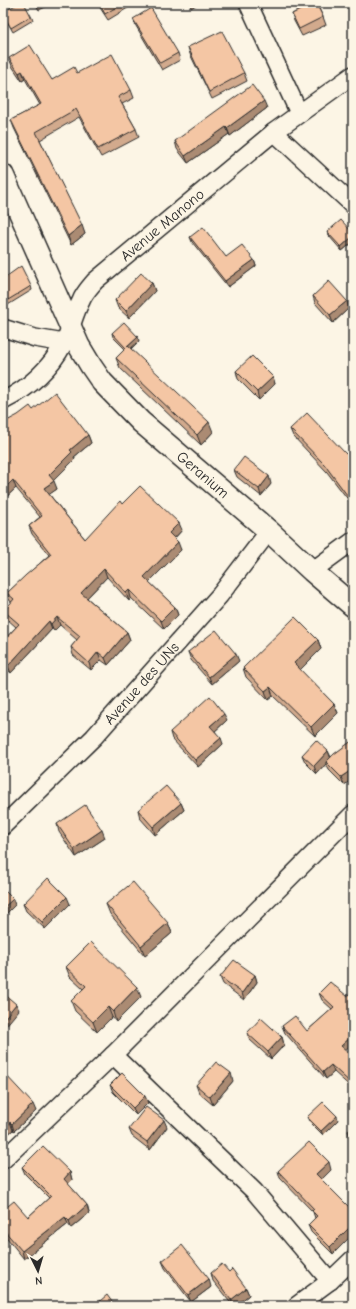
<svg xmlns="http://www.w3.org/2000/svg" width="356" height="1309" viewBox="0 0 356 1309" font-family="'Comic Neue',sans-serif">
	<rect width="100%" height="100%" fill="#fcf5e5"/>
	<filter id="ink" filterUnits="userSpaceOnUse"><feTurbulence type="fractalNoise" baseFrequency=".025" numOctaves="2"/><feDisplacementMap in="SourceGraphic" scale="8" xChannelSelector="R" yChannelSelector="G"/><feConvolveMatrix kernelMatrix="1 2 1 2 8 2 1 2 1" color-interpolation-filters="sRGB"/></filter>
	<g filter="url(#ink)">
		<g fill="none" stroke-linecap="round" stroke-linejoin="round">
			<defs>
				<g id="minor">
					<path d="M248 3 299 113"/>
					<path d="M274 132 353 205"/>
					<path d="M3 328 35 338 64 343"/>
					<path id="s1" d="M3 401C29 388 50 369 64 343 71 330 74 314 81 301 84 293 90 287 95 281L274 132 353 75"/>
					<path d="M312 571 353 541"/>
					<path id="s2" d="M3 826 94 737 220 595 269 531"/>
					<path d="M113 1055 254 1191 330 1281"/>
					<path d="M3 1160 113 1055 353 814"/>
					<path d="M296 1306 330 1281 353 1259"/>
				</g>
				<g id="tertiary">
					<path id="s3" d="M3 175 79 346 91 366 102 382 141 422 269 531 312 571 353 606"/>
				</g>
			</defs>
			<use href="#minor" stroke="#2b2b2b" stroke-width="20"/>
			<use href="#tertiary" stroke="#2b2b2b" stroke-width="24"/>
			<use href="#minor" stroke="#fcf5e5" stroke-width="17"/>
			<use href="#tertiary" stroke="#fcf5e5" stroke-width="21"/>
		</g>
		<path fill="#d2aa8d" stroke="#2b2b2b" d="M35 3H54L39 10Z
			M97 3H129L131 6 108 20Z
			M298 3H318L317 4 323 17 326 25 302 36 294 21 292 14 301 9Z
			M3 12 31 16 33 20 13 32 4 16Z
			M133 19 178 53 180 60 162 70 136 26Z
			M188 47 244 73 247 81 212 99 190 54Z
			M9 58 52 80 77 73 131 90 134 98 122 104 136 129 139 137 101 157 79 117 40 140 85 234 71 245 14 128 11 120 40 105 25 79 22 81 12 66Z
			M267 108 230 136 229 134 188 163 177 149 175 141Z
			M327 232 353 233V242L342 251 329 236Z
			M190 237 226 257 254 260 256 266 228 287 192 242Z
			M3 279 31 286 32 290 3 308Z
			M152 283 155 291 129 318 118 308 115 300Z
			M313 296 347 301 349 308 333 323 315 303Z
			M112 333 139 341 131 349 213 432 201 445 120 368 116 358 125 349 113 337Z
			M236 371 273 377 275 384 259 400 238 379Z
			M33 410 88 435 91 443 74 457 75 459 53 481 57 489 49 494 85 539 122 504 182 530 174 539 181 550 149 582 175 607 178 615 164 629 131 598 129 601 107 577 87 598 127 632 130 640 108 665 101 660 91 670 73 655 71 647 77 640 60 625 54 631 52 629 11 673 3 666V641L16 627 7 619 4 611 12 602 10 601 7 593 49 555 32 534 29 526 40 517 16 488 3 500V423Z
			M290 429 346 454 353 460V506L327 472 293 436Z
			M234 470 271 484 261 496 237 477Z
			M353 570V584L351 582 349 575Z
			M318 640 321 649 300 670 334 704 338 713 315 736 273 696 268 700 246 677 243 668Z
			M188 652 239 661 212 684 191 660Z
			M227 720 215 731 223 744 198 767 172 739 170 732Z
			M353 740V779L344 785 329 770 326 764 317 774 305 762 302 755 328 751 331 757Z
			M181 803 184 810 155 835 140 818 138 810Z
			M57 824 105 838 76 857 59 832Z
			M23 904H70L45 929 26 911Z
			M106 904 168 923 172 933 145 956 110 914Z
			M66 967 141 997 116 1022 112 1017 97 1032 75 1011 71 1001 83 989 70 977Z
			M255 975 257 982 244 1000 223 984 220 977Z
			M330 982 346 1050 353 1056V1089L334 1072 326 1079 285 1033 282 1026 307 1031 332 1009 322 1000 319 993Z
			M247 1033 282 1037 284 1045 271 1059 250 1040Z
			M3 1074 36 1111 14 1131 13 1130 3 1138Z
			M233 1081 213 1105 199 1093 196 1085Z
			M110 1085 148 1103 136 1115 113 1092Z
			M307 1117 338 1120 323 1135 309 1121Z
			M353 1125V1141L350 1139 348 1131Z
			M167 1127 150 1150 132 1136 129 1129Z
			M22 1167 70 1172 72 1180 68 1184 87 1205 89 1213 71 1228 68 1224 24 1259 3 1233V1210L28 1217 49 1198 25 1174Z
			M331 1170 321 1179 333 1254 311 1232 308 1225 315 1218 313 1212 280 1178 278 1171Z
			M162 1261 211 1287 191 1302 165 1268Z
			M229 1272 246 1288 249 1295 235 1306H233L213 1281 211 1273Z"/>
		<path fill="#ab8b73" stroke="#2b2b2b" d="M191 3H199L191 8 190 4Z
			M22 71 25 79 22 81 19 73Z
			M264 101 267 108 230 136 227 128Z
			M226 127 229 134 188 163 185 156Z
			M82 225 85 234 71 245 68 236Z
			M353 236V242L342 251 341 247Z
			M254 260 256 266 228 287 225 281Z
			M152 283 155 291 129 318 126 311Z
			M347 301 349 308 333 323 330 315Z
			M138 337 139 341 127 352 126 348Z
			M273 377 275 384 259 400 257 392Z
			M209 422 213 432 201 445 197 435Z
			M88 435 91 443 74 457 75 459 52 482 49 475 70 450Z
			M269 476 271 484 261 496 259 489Z
			M13 480 16 488 3 500V490Z
			M54 481 57 489 47 496 44 488Z
			M179 523 182 530 172 541 169 533Z
			M178 542 181 550 146 585 144 577Z
			M104 569 107 577 84 601 81 593Z
			M129 590 131 598 129 601 126 593Z
			M175 607 178 615 164 629 161 621Z
			M57 617 60 625 54 631 51 624Z
			M49 621 52 629 11 673 8 666Z
			M127 632 130 640 108 665 105 658Z
			M318 640 321 649 297 673 294 663Z
			M98 652 101 660 91 670 89 663Z
			M236 654 239 661 212 684 209 677Z
			M270 687 273 696 268 700 265 691Z
			M334 704 338 713 315 736 311 727Z
			M224 714 227 720 213 733 210 726Z
			M221 738 223 744 198 767 195 760Z
			M328 751 331 759 326 762V764L317 774 314 766Z
			M353 769V779L344 785 341 777Z
			M181 803 184 810 155 835 153 827Z
			M102 830 105 838 76 857 74 849Z
			M67 897 70 904 45 929 42 922Z
			M13 899 15 905 3 917V908Z
			M168 923 172 933 145 956 141 946Z
			M3 972 6 978 3 982Z
			M255 975 257 982 244 1000 242 993Z
			M137 987 141 997 116 1022 113 1012Z
			M16 1004 19 1010 5 1027 3 1023V1020Z
			M108 1007 112 1017 97 1032 93 1022Z
			M353 1035V1043L343 1052 341 1046Z
			M282 1037 284 1045 271 1059 268 1052Z
			M331 1065 334 1072 326 1079 323 1072Z
			M231 1073 233 1081 213 1105 210 1097Z
			M145 1096 148 1103 136 1115 133 1108Z
			M33 1104 36 1111 14 1131 12 1124Z
			M337 1116 338 1120 323 1135 321 1131Z
			M164 1120 167 1127 150 1150 147 1142Z
			M10 1122 13 1130 3 1138V1129Z
			M329 1162 331 1170 319 1182 316 1174Z
			M70 1172 72 1180 66 1186 64 1179Z
			M87 1205 89 1213 71 1228 69 1221Z
			M65 1217 68 1224 24 1259 22 1251Z
			M353 1224V1234L333 1254 330 1247Z
			M209 1279 211 1287 191 1302 188 1295Z
			M246 1288 249 1295 235 1306H234L231 1300Z"/>
		<path fill="#f4c6a4" stroke="#2b2b2b" d="M19 3H24L31 16 11 28 3 14V12Z
			M99 3H123L105 14Z
			M299 3H316L323 17 299 29 292 14 302 9Z
			M151 8 178 53 160 63 133 19Z
			M222 31 244 73 209 92 188 47Z
			M30 45 52 80 74 67 77 73 112 54 131 90 118 97 136 129 98 149 76 109 36 132 82 225 68 236 11 120 41 104 22 71 19 73 9 58Z
			M252 85 264 101 227 128 226 127 185 156 175 141Z
			M341 220 353 233V236L341 247 327 232Z
			M203 227 226 257 242 245 254 260 225 281 190 237Z
			M21 266 31 286 3 303V279Z
			M141 273 152 283 126 311 115 300Z
			M329 281 347 301 330 315 313 296Z
			M124 322 138 337 126 348 112 333Z
			M128 346 209 422 197 435 116 358Z
			M252 356 273 377 257 392 236 371Z
			M55 392 88 435 70 450 72 452 49 475 54 481 44 488 85 539 120 501 122 504 140 486 179 523 169 533 178 542 144 577 175 607 161 621 129 590 126 593 104 569 81 593 127 632 105 658 98 652 89 663 71 647 80 636 57 617 51 624 49 621 8 666 3 661V641L19 624 4 611 14 599 7 593 26 575 51 554 29 526 42 516 13 480 3 490V423L18 415 30 406 33 410Z
			M307 413 346 454 348 453 353 460V503L324 464 290 429Z
			M244 457 269 476 259 489 234 470Z
			M353 570V579L349 575Z
			M295 617 318 640 294 663 334 704 311 727 270 687 265 691 243 668Z
			M216 630 236 654 209 677 188 652Z
			M210 696 224 714 210 726 221 738 195 760 170 732Z
			M316 740 328 751 314 766 302 755Z
			M353 740V769L341 777 326 762 334 754Z
			M166 786 181 803 153 827 138 810Z
			M85 805 102 830 74 849 57 824Z
			M48 878 67 897 42 922 23 904Z
			M133 882 168 923 141 946 106 904Z
			M3 889 13 899 3 908Z
			M91 942 137 987 113 1012 108 1007 93 1022 71 1001 86 986 66 967Z
			M234 960 255 975 242 993 220 977Z
			M330 982 347 996 351 993 353 996V1035L341 1046 353 1056V1085L331 1065 323 1072 282 1026 295 1016 307 1031 334 1007 319 993Z
			M3 993 16 1004 3 1020Z
			M261 1018 282 1037 268 1052 247 1033Z
			M216 1062 231 1073 210 1097 196 1085Z
			M4 1073 33 1104 12 1124 10 1122 3 1129V1074Z
			M122 1073 145 1096 133 1108 110 1085Z
			M323 1102 337 1116 321 1131 307 1117Z
			M146 1107 164 1120 147 1142 129 1129Z
			M353 1125V1136L348 1131Z
			M309 1142 329 1162 316 1174 353 1211V1224L330 1247 308 1225 317 1216 312 1211 314 1209 278 1171Z
			M43 1146 70 1172 64 1179 87 1205 69 1221 65 1217 22 1251 3 1229V1210L14 1201 28 1217 51 1196 22 1167Z
			M182 1245 209 1279 188 1295 162 1261Z
			M222 1264 229 1272 232 1269 246 1288 231 1300 211 1273Z
			M107 1295 115 1306H94Z"/>
	</g>
	<g text-anchor="middle" stroke-width="3.5" stroke-linejoin="round" paint-order="stroke">
		<g font-size="15" fill="#2b2b2b" stroke="#fcf5e5">
			<text dy="5" stroke="none"><textPath href="#s1" startOffset="243">Avenue Manono</textPath></text>
			<text dy="5" stroke="none"><textPath href="#s3" startOffset="367">Geranium</textPath></text>
			<text dy="5" stroke="none"><textPath href="#s2" startOffset="199">Avenue des UNs</textPath></text>
		</g>
	</g>
	<rect width="356" height="1309" fill="none" stroke="#fcf5e5" stroke-width="16"/>
	<rect x="8" y="8" width="340" height="1293" fill="none" stroke="#2b2b2b" stroke-width="1.5" filter="url(#ink)"/>
	<g transform="translate(38 1271) rotate(175)" stroke="#fcf5e5" stroke-width="3" paint-order="stroke">
	<path d="M0-3L7 15L0 10L-7 15Z" fill="#2b2b2b"/>
	<text y="-6" font-size="11" font-weight="bold" text-anchor="middle" fill="#2b2b2b">N</text>
	</g>
</svg>
